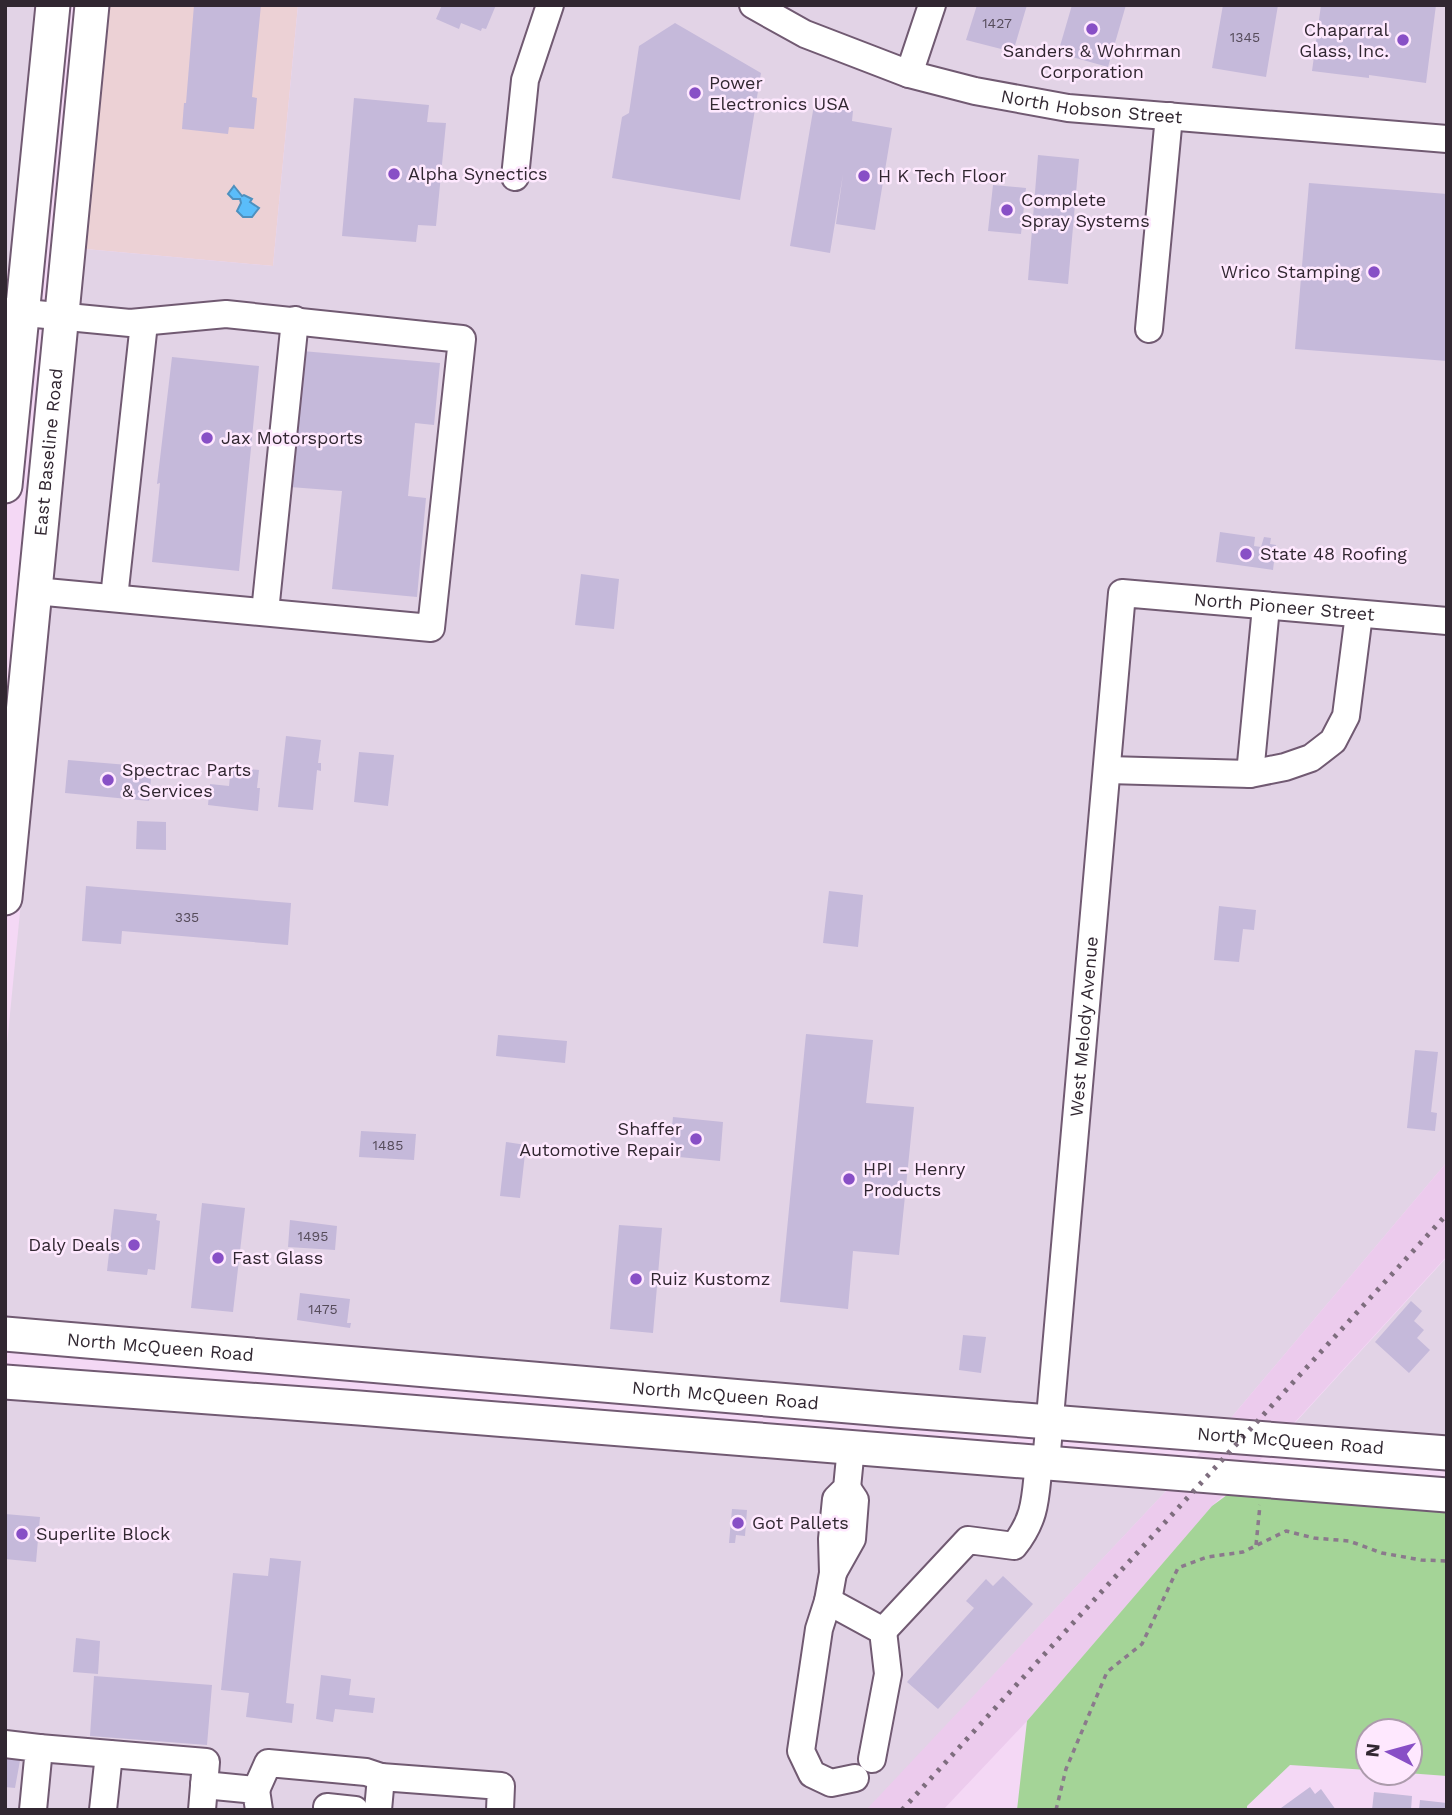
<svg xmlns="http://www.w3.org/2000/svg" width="1452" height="1815" viewBox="0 0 1452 1815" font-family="'Work Sans',sans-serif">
	<rect width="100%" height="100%" fill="#f4d8f5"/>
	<path fill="#ecd1d5" d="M108 5H298L273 266 85 249Z"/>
	<path fill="#e2d3e6" d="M5 5H36L12 254 5 280Z
		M298 5H1447V1162L1230 1419 5 1321V1065L85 249 273 266Z
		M1447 1257V1437L1294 1424Z
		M5 1398 1167 1490 867 1810H5Z"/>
	<path fill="#eccbed" d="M1447 1162V1256L1251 1470 1212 1506 1027 1721 943 1810H866L1167 1490 1230 1419Z"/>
	<path fill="#a4d497" d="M1227 1495 1447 1512V1776L1407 1773H1410V1731H1368V1770L1290 1765 1247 1806V1810H1017L1027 1721 1212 1506Z"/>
	<path fill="#5abdfa" stroke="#4e90be" stroke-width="2" d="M234 186 242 196 244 195 252 199 250 202 259 208 252 217H243L237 211 241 203 240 199H233L228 194Z"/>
	<path fill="#c5b9da" d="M194 5H261L252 97 257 98 254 129 229 127 228 134 182 129 184 103H186Z
		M442 5H496L486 29 482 28 481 31 461 23 459 29 436 19Z
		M977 5H1027L1013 52 966 40Z
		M1072 5H1126L1108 67 1058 53Z
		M1223 5H1278L1266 77 1212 68Z
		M1321 5H1436L1426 83 1369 75V78L1312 71Z
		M675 23 761 73 740 200 612 178 622 117 629 113 639 46Z
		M354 98 429 105 427 122 446 123 436 226 418 225 416 242 342 236Z
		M814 105 853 111 852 121 892 128 875 230 836 224 843 174 830 253 790 246Z
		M1038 155 1079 159 1068 284 1028 280Z
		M1309 183 1447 194V361L1295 349Z
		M993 185 1026 188 1021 234 988 231Z
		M302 351 440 363 434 425 415 423 408 496 426 498 417 597 332 589 342 491 290 487Z
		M172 357 259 366 239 571 152 562 160 483 157 484Z
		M1220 532 1255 537 1254 546 1261 547 1264 537 1271 538 1270 544 1276 545 1273 570 1216 562Z
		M581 574 619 579 614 629 575 625Z
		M286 736 321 740 318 763H321V771L317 770 313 810 278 807Z
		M359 752 394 755 388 806 354 802Z
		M68 760 152 767 149 801 65 793Z
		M231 767 259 770 257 788H260L258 811 208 805 210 784 229 786Z
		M137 821 166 822V850L136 849Z
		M86 886 291 903 288 945 122 931 121 944 82 941Z
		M829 891 863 895 858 947 823 943Z
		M1219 906 1256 910 1254 930 1243 929 1239 962 1214 960Z
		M806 1034 873 1040 866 1103 914 1107 899 1255 853 1251 848 1309 780 1302Z
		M498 1035 567 1041 565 1063 496 1056Z
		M1415 1050 1438 1052 1431 1112 1437 1113 1435 1131 1407 1128Z
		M673 1117 723 1122 720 1161 669 1156Z
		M361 1131 416 1134 414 1160 359 1157Z
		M506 1142 526 1145 520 1198 500 1196Z
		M202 1203 245 1208 233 1312 191 1308Z
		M114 1209 157 1214 156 1220 160 1221 155 1270 148 1269 147 1275 107 1271Z
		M290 1220 337 1226 335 1250 288 1247Z
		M619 1225 662 1228 653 1333 610 1329Z
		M300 1293 350 1299 347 1323H351L350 1328 297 1320Z
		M1411 1301 1422 1311 1414 1321 1424 1330 1417 1338 1430 1350 1409 1373 1375 1342Z
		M963 1335 986 1337 981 1373 959 1370Z
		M732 1509 747 1510 745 1536 736 1535 735 1543H729Z
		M5 1514 40 1517 36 1562 5 1559Z
		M270 1558 301 1561 286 1703 294 1704 292 1723 246 1717 249 1693 221 1690 233 1573 268 1576Z
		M1003 1576 1033 1604 938 1709 907 1682 974 1608 966 1601 986 1579 993 1586Z
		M76 1638 100 1641 98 1674 73 1672Z
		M321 1675 351 1679 349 1695 375 1698 373 1713 335 1709 333 1722 316 1719Z
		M94 1676 212 1685 207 1745 90 1736Z
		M5 1754 21 1755 15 1788 5 1787Z
		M1310 1787 1315 1794 1321 1789 1336 1810H1282L1281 1808Z
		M1374 1792 1412 1796 1411 1810H1372Z
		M1420 1800 1447 1803V1810H1419Z"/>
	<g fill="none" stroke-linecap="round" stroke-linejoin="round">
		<defs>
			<g id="minor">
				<path id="s1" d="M753 5 805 34 909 74 975 91 1068 108 1447 139"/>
				<path d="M909 74 932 5"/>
				<path d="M515 177 525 80 550 5"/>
				<path d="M5 311 130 323 226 314 462 339 431 628 35 591"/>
				<path d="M1149 329 1169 116"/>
				<path d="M114 598 144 323"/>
				<path d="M265 612 295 320"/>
				<path d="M1108 770 1250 774 1285 767 1311 758 1333 741 1346 716 1359 614"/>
				<path d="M1250 774 1266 607"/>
				<path d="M851 1447 847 1488 836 1499 832 1539 833 1573 828 1601 819 1629 801 1751 812 1774 831 1783 855 1778"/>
				<path id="s2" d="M1046 1463 1122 593 1447 621"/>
				<path d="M834 1571 852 1539 855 1500 847 1488"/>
				<path d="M828 1601 883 1631 888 1674 872 1759"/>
				<path d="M883 1631 968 1540 1014 1546C1037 1517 1035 1497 1039 1462"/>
				<path d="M5 1744 39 1748 33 1810"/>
				<path d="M39 1748 206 1762 202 1810"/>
				<path d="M204 1785 256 1790 259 1810"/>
				<path d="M256 1790 268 1763 366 1772 381 1777"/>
				<path d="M327 1807 355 1810"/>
				<path d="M103 1810 109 1754"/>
				<path d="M378 1810 381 1777 501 1786 500 1810"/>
			</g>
			<g id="major">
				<path d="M5 486 53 5"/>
				<path id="s3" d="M5 898 92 5"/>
				<path id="s4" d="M5 1334 896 1410 1447 1453"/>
				<path d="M5 1382 359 1408 1447 1495"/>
			</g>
		</defs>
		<use href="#minor" stroke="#715a72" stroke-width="30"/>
		<use href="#major" stroke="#715a72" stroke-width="37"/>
		<path stroke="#8b798c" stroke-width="3.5" stroke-dasharray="5 5" stroke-linecap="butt" d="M1256 1545 1260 1505
			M1056 1810 1066 1769 1107 1672 1142 1644 1178 1568 1207 1557 1243 1552 1286 1531 1314 1538 1349 1541 1382 1553 1421 1560 1447 1561"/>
		<use href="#minor" stroke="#fff" stroke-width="26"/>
		<use href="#major" stroke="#fff" stroke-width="33"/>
		<path stroke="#7e6d7e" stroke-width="5" stroke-dasharray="3.5 7" stroke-linecap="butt" d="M902 1810 1447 1214"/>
	</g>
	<g fill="#884fc6" stroke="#fee8fe" stroke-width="2.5">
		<circle cx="1092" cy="29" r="7"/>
		<circle cx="1403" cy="40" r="7"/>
		<circle cx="695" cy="93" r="7"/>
		<circle cx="394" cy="174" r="7"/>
		<circle cx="864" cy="176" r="7"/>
		<circle cx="1007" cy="210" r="7"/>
		<circle cx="1374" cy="272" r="7"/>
		<circle cx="207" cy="438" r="7"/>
		<circle cx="1246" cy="554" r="7"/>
		<circle cx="108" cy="780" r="7"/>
		<circle cx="696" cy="1139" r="7"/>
		<circle cx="849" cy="1179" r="7"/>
		<circle cx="134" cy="1245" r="7"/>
		<circle cx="218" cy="1258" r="7"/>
		<circle cx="636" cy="1279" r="7"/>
		<circle cx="738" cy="1523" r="7"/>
		<circle cx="22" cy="1534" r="7"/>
	</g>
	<g text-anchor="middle" stroke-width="5" stroke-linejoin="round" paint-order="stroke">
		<g font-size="14" fill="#564c5b">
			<text x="997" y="28">1427</text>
			<text x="1245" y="42">1345</text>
			<text x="187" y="922">335</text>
			<text x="388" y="1150">1485</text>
			<text x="313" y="1241">1495</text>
			<text x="323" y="1314">1475</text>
		</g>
		<g font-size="18" fill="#312731" stroke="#fee8fe" text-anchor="start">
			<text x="1389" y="36" text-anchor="end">Chaparral<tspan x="1389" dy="21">Glass, Inc.</tspan></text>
			<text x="1092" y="57" text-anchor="middle">Sanders &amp; Wohrman<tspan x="1092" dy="21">Corporation</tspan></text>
			<text x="709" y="89">Power<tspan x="709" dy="21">Electronics USA</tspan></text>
			<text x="408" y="180">Alpha Synectics</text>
			<text x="878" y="182">H K Tech Floor</text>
			<text x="1021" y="206">Complete<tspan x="1021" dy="21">Spray Systems</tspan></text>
			<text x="1360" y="278" text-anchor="end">Wrico Stamping</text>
			<text x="221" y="444">Jax Motorsports</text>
			<text x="1260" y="560">State 48 Roofing</text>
			<text x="122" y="776">Spectrac Parts<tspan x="122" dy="21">&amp; Services</tspan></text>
			<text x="682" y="1135" text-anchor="end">Shaffer<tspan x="682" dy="21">Automotive Repair</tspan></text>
			<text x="863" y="1175">HPI - Henry<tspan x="863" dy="21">Products</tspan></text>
			<text x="120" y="1251" text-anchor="end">Daly Deals</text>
			<text x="232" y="1264">Fast Glass</text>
			<text x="650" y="1285">Ruiz Kustomz</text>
			<text x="752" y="1529">Got Pallets</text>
			<text x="36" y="1540">Superlite Block</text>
		</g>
		<g font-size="18" fill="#312731" stroke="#fee8fe">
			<text dy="6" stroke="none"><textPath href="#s1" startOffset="357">North Hobson Street</textPath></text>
			<text dy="6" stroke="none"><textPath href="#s3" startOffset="448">East Baseline Road</textPath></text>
			<text dy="6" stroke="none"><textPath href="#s2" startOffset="1036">North Pioneer Street</textPath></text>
			<text dy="6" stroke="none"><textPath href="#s2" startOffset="438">West Melody Avenue</textPath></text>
			<text dy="6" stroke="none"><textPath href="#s4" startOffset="156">North McQueen Road</textPath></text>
			<text dy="6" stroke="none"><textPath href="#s4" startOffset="723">North McQueen Road</textPath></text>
			<text dy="6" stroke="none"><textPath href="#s4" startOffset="1290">North McQueen Road</textPath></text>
		</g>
	</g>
	<rect width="1452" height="1815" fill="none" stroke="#312731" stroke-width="14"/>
	<g transform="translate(1389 1752) rotate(276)"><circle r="33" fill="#fee8fe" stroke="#ac9bac" stroke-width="2"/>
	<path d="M0-5L12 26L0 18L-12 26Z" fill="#884fc6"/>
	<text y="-10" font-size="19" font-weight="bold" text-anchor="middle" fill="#312731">N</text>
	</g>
</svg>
